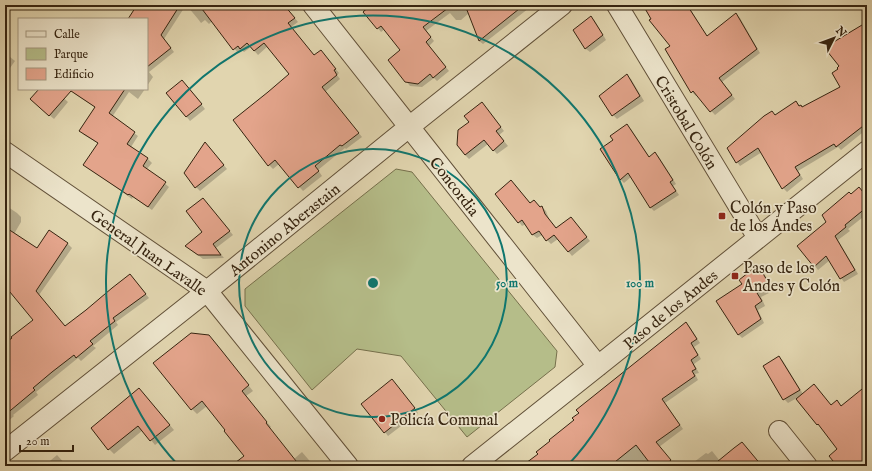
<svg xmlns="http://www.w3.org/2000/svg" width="872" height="471" viewBox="0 0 872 471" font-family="'IM FELL English',serif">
	<rect width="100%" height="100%" fill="#e1d5af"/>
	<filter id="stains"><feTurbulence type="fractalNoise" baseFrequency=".005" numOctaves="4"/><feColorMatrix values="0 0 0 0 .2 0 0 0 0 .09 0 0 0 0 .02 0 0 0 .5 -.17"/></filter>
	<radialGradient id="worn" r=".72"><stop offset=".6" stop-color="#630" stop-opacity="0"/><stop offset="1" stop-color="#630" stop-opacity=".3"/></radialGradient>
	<path fill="#b5bd89" stroke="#76704c" d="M396 169 412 172 557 351 555 367 467 437 401 356 357 349 312 390 245 306V289Z"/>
	<path fill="#0003" d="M139 5H186L164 39 174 52 149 72 153 77 147 86V19H130Z
		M191 5H284L298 22 291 27 314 56 324 55 339 73 337 75 340 79 325 92 362 137 346 149 345 148 318 170 322 176 303 191 279 164 273 169 269 165V93L290 74 268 46 258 55 251 47 244 52 242 50 238 53 212 21 209 24 205 20 201 23 198 19 188 7Z
		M359 5H533L483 44 479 41 469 13 461 20H456L450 13 426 31 434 41 429 46 449 71 437 81 434 78 422 87 410 86 406 81 402 50 385 29 381 32Z
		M644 5H688L707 37 736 14 740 18 760 53 722 82 735 99 715 115 697 95 696 96 692 92 671 47Z
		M591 17 595 21 606 40 590 52 586 49 574 30Z
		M867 50V129L841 150 838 147 798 171 803 179 787 192 783 188 762 152 740 166 737 162 772 112 775 115 796 102 803 108 842 87Z
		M5 53 15 61 5 75Z
		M627 76 631 79 644 101 617 119 613 115Z
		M186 85 205 109 190 121 167 93Z
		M40 89H54L68 102 54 119 35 103Z
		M72 89H145L138 99 129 92 112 117 134 133 138 136 131 147 148 159 152 163 147 169 169 187 152 210 133 197 132 199 89 168 99 144 84 135 81 131 96 108 75 94 71 90Z
		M485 107 504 131 499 135 508 146 497 154 488 144 469 159 465 155Z
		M631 129 650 158 655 153 659 157 676 184 673 186 679 195 654 211 651 208 631 177 624 183 620 179 615 141Z
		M209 147 227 169 200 191 196 187Z
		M511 181 531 204 540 208 542 207 546 211 549 219 557 229 574 222 590 241 572 256 558 239 551 244 542 235 537 238 533 235 526 224 522 226 519 222Z
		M859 188 864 193 867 190V214L848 229 850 231 838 240 858 274 844 282 841 278 830 260 818 270 815 266 827 222 851 195Z
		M203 199 233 235 216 248 224 258 203 259 190 249 186 246 204 232Z
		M5 205 17 213 21 217V222L14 234 37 250 49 231 68 244 72 248 39 295 65 327 130 275 149 298 116 322 118 325 93 346 96 348 81 361 78 358 36 392 38 395 13 415 14 416 5 424V343L34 320 5 284Z
		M758 267 762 270 771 286 766 289 769 293 761 297 765 306 758 310 764 323 742 338 738 334 744 284Z
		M686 324 690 327 700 343 694 347 701 359 694 364 699 373 695 374 698 380 665 403 683 429 659 447 674 465 672 466H524L539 454 575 420Z
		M213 341 253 391 246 396 271 427 270 428 226 430 207 406 197 414 192 409Z
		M779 357 783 361 803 394 831 406 837 401 842 407 867 386V466H838V449L797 398 788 403 784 399 764 366Z
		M395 384 418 413 388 436 385 432Z
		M144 394 174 430 155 445 143 430 114 454 109 449Z
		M712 451 720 461 761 466H696L694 462 706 453 708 454Z
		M302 452 314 466H271L294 459Z
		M57 455 67 466H44Z"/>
	<path fill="#e3a48b" stroke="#362410" d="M137 5H180L161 35 171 48 147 67V19H128Z
		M199 5H284L295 18 288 23 314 55 321 50 336 69 334 70 337 75 322 87 359 133 342 146 340 145 315 166 319 171 298 188 275 160 268 166 233 120 268 92 289 74 264 43 254 51 247 43 240 49 238 46 233 50Z
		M371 5H452L423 27 431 37 426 42 446 67 433 78 430 74 418 84 405 82 388 60 400 50 381 26 377 29 363 12Z
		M465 5H524L479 41Z
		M643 5H687L707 36 736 13 757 49 719 78 732 95 710 112 693 91 691 93 665 49 670 46 649 20 651 19Z
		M591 16 603 35 585 49 573 30Z
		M867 22V123L836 147 834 144 795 167 800 175 782 189 758 148 736 163 727 148 764 116 772 111 775 115 796 101 799 106 801 105 802 107 840 87 832 73 838 69 837 68 839 66 827 51 829 49 827 46Z
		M627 74 640 96 612 116 599 96Z
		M182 80 202 104 186 117 166 93Z
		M39 89H125L109 113 135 132 127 144 148 158 143 166 166 182 148 207 129 194 128 195 83 165 98 143 79 131 95 107 71 91 49 116 30 99Z
		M482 102 501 127 496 131 504 141 493 151 484 140 465 155 457 145 458 130 469 122 464 116Z
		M627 124 649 157 655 152 673 180 670 182 676 191 650 208 628 173 620 180 600 149 613 140 610 136Z
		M205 142 224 165 195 188 184 173Z
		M511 180 530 203 534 200 540 207 542 206 545 214 556 228 571 217 587 237 568 252 554 235 546 241 539 231 532 235 522 220 518 223 495 194Z
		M859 187 867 197V207L845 225 846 227 835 236 855 270 840 279 826 256 814 267 797 246 826 222 822 215 849 192 851 194Z
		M203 198 230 231 213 244 221 255H198L185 246 202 232 186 211Z
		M5 227 37 248 49 230 68 243 36 291 65 326 86 310 112 288 130 274 146 294 113 318 115 321 90 341 93 344 76 358 74 355 52 372 33 388 35 390 5 415V343L12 338 11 337 33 320 5 286Z
		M758 265 768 282 763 284 766 289 757 293 762 301 755 306 761 319 738 335 716 301 742 284 739 280Z
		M686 322 697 339 691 343 698 355 691 360 696 369 692 371 695 376 662 399 680 425 656 442 671 460 664 466H652L636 445 610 466H522L538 454 536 452 550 441 549 440 574 420 572 418 579 413 576 410Z
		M191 333 209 335 222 351 249 385 242 391 267 422 266 423 300 466H231L244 456 224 431 225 430 202 401 191 410 153 363Z
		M779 356 800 390 783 400 763 366Z
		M392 379 415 408 384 433 361 404Z
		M814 384 831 405 837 400 841 406 867 385V466H837L829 456 837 449 818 424 817 425 796 399Z
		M139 388 170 425 150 441 138 426 108 450 91 428Z
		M742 442 762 466H712L734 448Z"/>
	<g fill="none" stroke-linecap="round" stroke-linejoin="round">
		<defs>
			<path id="minor" d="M313 5 598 366
				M617 5 758 238
				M5 152 207 291 348 466
				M779 431 807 466
				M5 451 207 291 409 127 562 5
				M472 466 598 366 867 151"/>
		</defs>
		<use href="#minor" stroke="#615038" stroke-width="22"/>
		<use href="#minor" stroke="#ece4cb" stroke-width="20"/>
	</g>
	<g fill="none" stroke="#0f766e" stroke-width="2">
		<circle cx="373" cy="283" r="134"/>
		<path d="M178 465A267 267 0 1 1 568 465"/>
	</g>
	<g fill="#8f2418" stroke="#ece4cb" stroke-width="1.5">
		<rect x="718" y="212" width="8" height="8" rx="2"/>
		<rect x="731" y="272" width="8" height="8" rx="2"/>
		<circle cx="382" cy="419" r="4"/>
	</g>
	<g text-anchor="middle" stroke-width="3.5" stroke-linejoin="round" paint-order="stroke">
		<g font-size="16" fill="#362410" stroke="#ece4cb">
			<text transform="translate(687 122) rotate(59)" y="6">Cristobal Colón</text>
			<text transform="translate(455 186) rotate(52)" y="6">Concordia</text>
			<text transform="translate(284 229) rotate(-39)" y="6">Antonino Aberastain</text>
			<text transform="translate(149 252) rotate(35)" y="6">General Juan Lavalle</text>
			<text transform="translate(670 309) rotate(-39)" y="6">Paso de los Andes</text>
		</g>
		<g font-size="16" fill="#362410" stroke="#ece4cb" text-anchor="start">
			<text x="730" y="213">Colón y Paso<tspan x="730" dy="18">de los Andes</tspan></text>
			<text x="743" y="273">Paso de los<tspan x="743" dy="18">Andes y Colón</tspan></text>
			<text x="390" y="425">Policía Comunal</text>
		</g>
	</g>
	<circle cx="373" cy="283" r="6" fill="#0f766e" stroke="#ece4cb" stroke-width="2"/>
	<g font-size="12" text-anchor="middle" font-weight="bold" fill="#0f766e" stroke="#ece4cb" stroke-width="3.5" stroke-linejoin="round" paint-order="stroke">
		<text x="507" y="287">50 m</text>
		<text x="640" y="287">100 m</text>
	</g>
	<rect width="872" height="471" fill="none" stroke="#e1d5af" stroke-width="20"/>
	<rect x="6" y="6" width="860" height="459" fill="none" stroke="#362410" stroke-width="2"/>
	<rect x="10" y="10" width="852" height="451" fill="none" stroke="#362410"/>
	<rect x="18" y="18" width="130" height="72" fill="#ece4cb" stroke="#a39780"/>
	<rect x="26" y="31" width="20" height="6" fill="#ece4cb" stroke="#a39780"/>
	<text x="54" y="38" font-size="12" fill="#362410">Calle</text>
	<rect x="26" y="48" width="20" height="12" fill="#b5bd89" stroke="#a39780"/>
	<text x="54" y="58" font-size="12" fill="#362410">Parque</text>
	<rect x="26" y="68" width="20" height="12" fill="#e3a48b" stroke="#a39780"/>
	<text x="54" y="78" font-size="12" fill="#362410">Edificio</text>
	<g transform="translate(834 38) rotate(48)" stroke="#ece4cb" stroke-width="3" paint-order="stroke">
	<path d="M0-3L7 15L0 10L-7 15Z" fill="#362410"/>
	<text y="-6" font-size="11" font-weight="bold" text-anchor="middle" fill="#362410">N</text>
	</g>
	<path d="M20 445v6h53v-6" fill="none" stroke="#362410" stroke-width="2"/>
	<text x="26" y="445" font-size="12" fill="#362410" stroke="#ece4cb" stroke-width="3" paint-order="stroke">20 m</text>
	<rect width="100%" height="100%" filter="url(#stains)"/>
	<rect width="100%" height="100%" fill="url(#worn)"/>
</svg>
